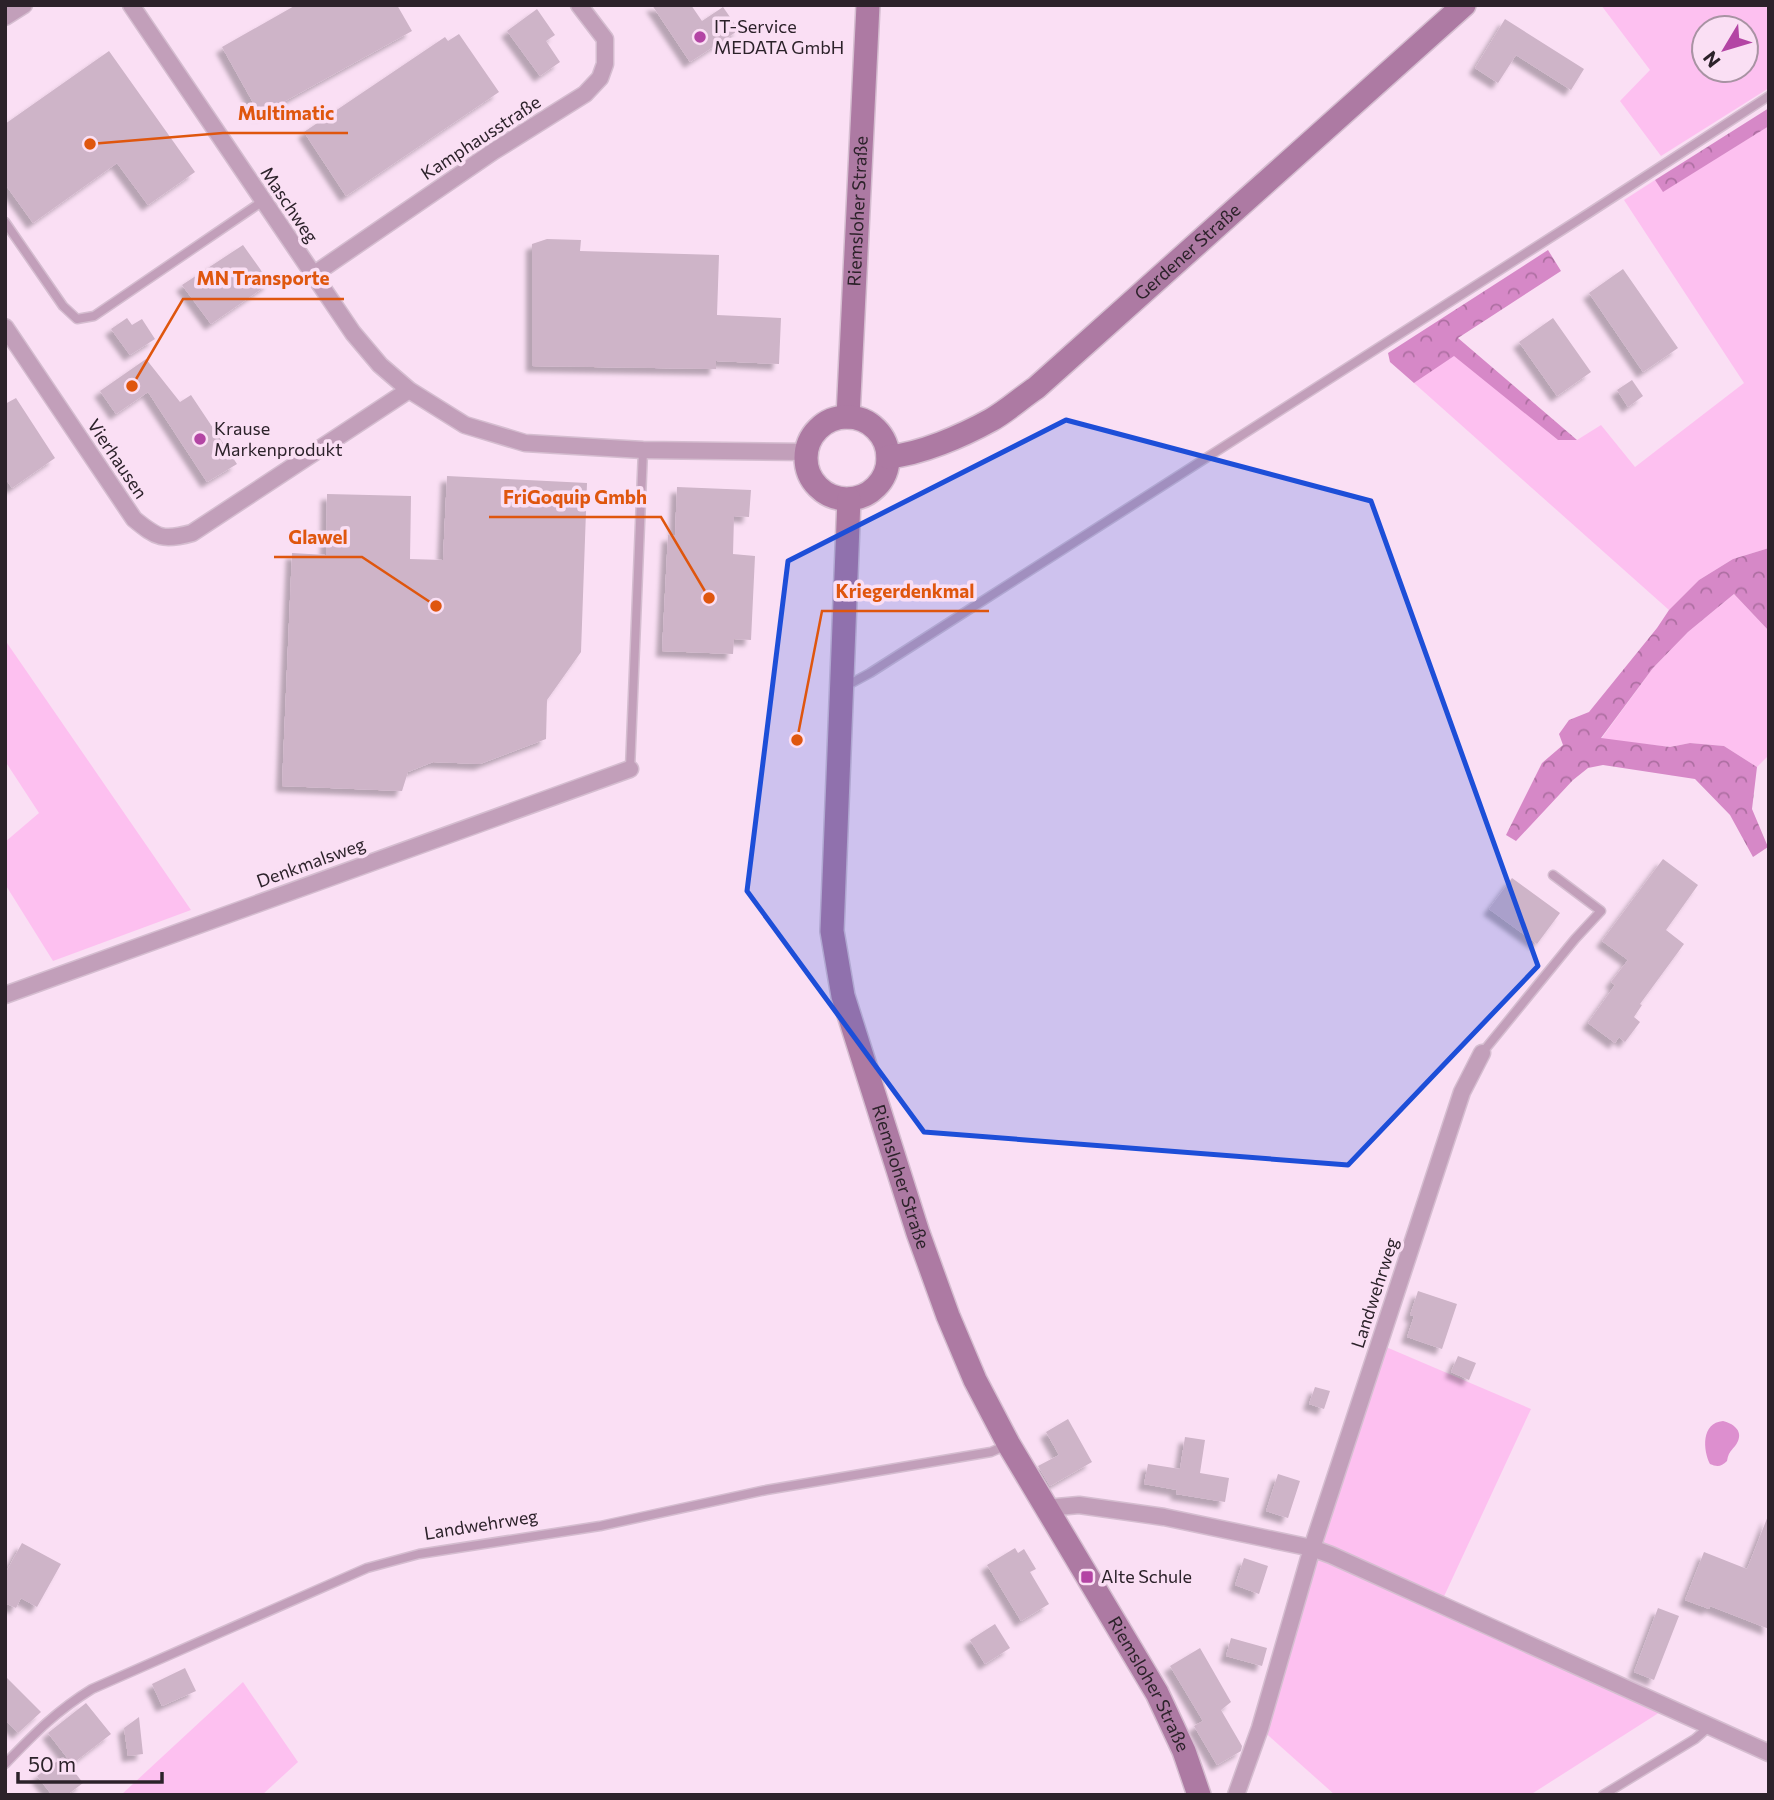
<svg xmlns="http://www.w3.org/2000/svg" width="1774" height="1800" viewBox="0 0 1774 1800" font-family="Commissioner,sans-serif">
	<defs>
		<pattern id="forest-crowns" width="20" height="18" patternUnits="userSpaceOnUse" patternTransform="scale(1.75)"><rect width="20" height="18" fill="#d688c7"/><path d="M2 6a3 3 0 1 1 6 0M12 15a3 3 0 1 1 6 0" fill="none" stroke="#ae6fa2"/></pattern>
		<filter id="shadow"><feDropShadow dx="-6" dy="6" stdDeviation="2" flood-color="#0004"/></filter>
	</defs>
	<rect width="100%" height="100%" fill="#fadff4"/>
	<path fill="#fdc0f0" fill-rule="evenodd" d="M1601 5H1769V88L1661 156 1620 101 1650 70ZM1746 28V70H1704V28Z
		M1769 126V548L1733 559 1699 580 1669 610 1414 383 1454 355 1558 440H1577L1601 425 1635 467 1744 383 1624 200 1655 180 1664 191Z
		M1734 594 1769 631V755L1757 767 1724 746 1690 743 1670 747 1601 739 1653 668 1688 632Z
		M5 640 191 910 53 961 5 884V842L39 813 5 761Z
		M1379 1344 1531 1409 1440 1605 1668 1707 1530 1795H1335L1260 1728Z
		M243 1682 298 1762 262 1795H121Z"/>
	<path fill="url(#forest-crowns)" d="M1769 108V126L1663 192 1655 180Z
		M1548 250 1561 271 1458 338 1577 440H1558L1454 356 1414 383 1390 362 1388 353Z
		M1769 548V631L1734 594 1688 632 1653 668 1601 738 1670 747 1690 743 1724 746 1757 767 1752 809 1768 847 1753 857 1730 815 1695 779 1603 765 1588 768 1573 780 1516 841 1506 835 1542 763 1563 745 1559 734 1569 720 1589 712 1657 628 1669 610 1699 580 1733 559Z"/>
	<path fill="#dd8fcf" d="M1723 1421C1732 1423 1743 1430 1738 1441 1734 1450 1729 1449 1727 1461 1721 1467 1717 1467 1710 1464 1703 1450 1701 1423 1723 1421Z"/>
	<path fill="#ceb4c8" filter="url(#shadow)" d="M296 5H397L412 31 260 115 222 47Z
		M652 5H691L702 21 723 7 739 30 690 62Z
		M537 9 555 35 546 41 560 62 540 76 507 31Z
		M1505 19 1584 69 1571 90 1516 55 1498 83 1475 68Z
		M459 34 499 92 346 196 304 132 445 37 448 41Z
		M109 51 195 172 148 205 117 163 33 223 5 184V124Z
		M547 239 581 240 580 251 719 255 717 315 781 318 779 364 716 361V369L532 366V244Z
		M243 245 270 283 211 324 182 285Z
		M1623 269 1678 348 1643 372 1589 293Z
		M127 318 132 325 142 319 155 339 130 355 111 329Z
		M1553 318 1591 372 1557 396 1519 342Z
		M146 359 180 402 191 395 237 464 207 482 148 392 116 414 100 391Z
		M1632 380 1643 396 1628 407 1617 390Z
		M16 398 55 458 12 488 5 478V404Z
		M447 476 587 483 581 652 547 700 546 739 480 764 433 762 408 772 402 791 282 786 292 553 326 555 327 494 411 496 410 559 443 560Z
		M677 487 751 490 749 517 734 516 733 554 755 556 751 640 734 639 733 654 662 651 668 535 675 536Z
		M1663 859 1698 885 1666 930 1684 944 1640 1004 1642 1005 1634 1017 1640 1022 1625 1042 1619 1037 1615 1043 1588 1023 1615 985 1611 982 1628 960 1602 941Z
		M1512 878 1560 913 1537 944 1489 909Z
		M1418 1291 1457 1304 1442 1349 1407 1337 1414 1316 1410 1315Z
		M1458 1356 1476 1363 1469 1380 1451 1372Z
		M1315 1387 1330 1391 1324 1409 1309 1404Z
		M1068 1419 1092 1462 1050 1486 1038 1466 1059 1455 1046 1432Z
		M1185 1437 1205 1440 1200 1473 1229 1478 1225 1502 1176 1494 1177 1490 1144 1484 1148 1464 1180 1469Z
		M1278 1474 1300 1481 1288 1518 1266 1511Z
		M1768 1516 1769 1629 1710 1606 1709 1609 1685 1600 1704 1552 1747 1569Z
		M22 1543 61 1564 37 1607 21 1598 16 1608 5 1603V1574Z
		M1015 1548 1018 1553 1024 1549 1036 1569 1030 1572 1049 1604 1021 1621 987 1565Z
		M1244 1558 1268 1566 1259 1594 1235 1585Z
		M1658 1608 1679 1616 1654 1680 1634 1672Z
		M995 1624 1010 1648 985 1664 970 1640Z
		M1231 1638 1267 1648 1262 1666 1226 1656Z
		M1200 1648 1231 1702 1221 1710 1242 1746 1241 1751 1217 1765 1194 1726 1203 1721 1170 1666Z
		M185 1668 196 1691 162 1706 152 1684Z
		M5 1676 41 1712 18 1733 5 1720Z
		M86 1703 111 1734 72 1764 48 1733Z
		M139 1717 143 1754 128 1756 124 1728Z
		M63 1757 83 1783 67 1795H52L37 1776Z"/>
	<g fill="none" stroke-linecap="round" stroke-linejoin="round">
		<defs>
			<path id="lane" d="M5 222 63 306 77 319 94 316 263 201
				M846 686 870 673 1589 213 1769 96
				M630 769 643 450
				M1482 1053 1575 939 1601 911 1553 875
				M5 1764C34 1734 56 1711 92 1689L367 1568 419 1554 600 1526 766 1490 991 1452 1007 1445
				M1603 1795 1695 1739 1710 1726"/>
			<path id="street" d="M131 5 353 333 380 365 409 390 465 425 525 443 643 450 806 452
				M5 17 24 5
				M313 275 494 151 585 94 600 78 605 64V39L579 5
				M5 327 134 519C157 538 163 541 192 533L409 390
				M5 995 630 769
				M1046 1508 1079 1505 1164 1517 1312 1548 1331 1555 1769 1753
				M1236 1795 1260 1728 1312 1548 1462 1092 1482 1053"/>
			<g id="secondary">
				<path id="s1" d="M848 417 868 5"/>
				<circle cx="847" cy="458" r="41"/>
				<path id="s2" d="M888 457C921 454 962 436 991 420 1007 411 1021 398 1036 388L1464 5"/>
				<path id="s3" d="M849 499 832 931 843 996 918 1233 948 1316 975 1380 1009 1445 1157 1693 1184 1751 1199 1795"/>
			</g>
		</defs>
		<use href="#lane" stroke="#d5bdd0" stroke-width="11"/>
		<use href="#street" stroke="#d5bdd0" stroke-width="19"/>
		<use href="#secondary" stroke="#d5bdd0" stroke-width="26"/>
		<use href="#lane" stroke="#c29fba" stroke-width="8"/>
		<use href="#street" stroke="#c29fba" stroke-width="16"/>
		<use href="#secondary" stroke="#ad7aa3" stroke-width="23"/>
	</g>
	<path fill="#1d4ed8" fill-opacity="0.2" stroke="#1d4ed8" stroke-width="5" stroke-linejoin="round" d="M1066 420 1371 501 1538 966 1348 1165 924 1132 747 891 788 561Z"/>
	<g fill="#b345a4" stroke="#fadff4" stroke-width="2.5">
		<circle cx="700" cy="37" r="7"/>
		<circle cx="200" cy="439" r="7"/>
		<rect x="1080" y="1570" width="14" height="14" rx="3.5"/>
	</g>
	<g text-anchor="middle" stroke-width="7" stroke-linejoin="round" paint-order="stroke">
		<g font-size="18" fill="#2c222a" stroke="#fadff4" text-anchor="start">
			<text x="714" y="33">IT-Service<tspan x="714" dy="21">MEDATA GmbH</tspan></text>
			<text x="214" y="435">Krause<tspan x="214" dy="21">Markenprodukt</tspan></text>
			<text x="1101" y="1583">Alte Schule</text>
		</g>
		<g font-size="18" fill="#2c222a" stroke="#fadff4">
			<text transform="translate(481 138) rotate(-33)" y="6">Kamphausstraße</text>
			<text transform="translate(289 205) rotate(56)" y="6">Maschweg</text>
			<text dy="6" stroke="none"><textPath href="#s1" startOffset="206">Riemsloher Straße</textPath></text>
			<text dy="6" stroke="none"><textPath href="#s2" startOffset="369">Gerdener Straße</textPath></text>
			<text transform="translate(117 459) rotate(56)" y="6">Vierhausen</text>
			<text transform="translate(311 863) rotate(-20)" y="6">Denkmalsweg</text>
			<text dy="6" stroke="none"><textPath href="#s3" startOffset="688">Riemsloher Straße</textPath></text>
			<text transform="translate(1375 1293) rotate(-72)" y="6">Landwehrweg</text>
			<text transform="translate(481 1525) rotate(-9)" y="6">Landwehrweg</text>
			<text dy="6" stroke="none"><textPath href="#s3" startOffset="1255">Riemsloher Straße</textPath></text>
		</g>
	</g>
	<path fill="none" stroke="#df560e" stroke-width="2.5" d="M90 144L223 133H348M132 386L183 299H344M709 598L661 517H489M436 606L362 557H274M797 740L822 611H989"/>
	<g fill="#df560e" stroke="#fadff4" stroke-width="2.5">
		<circle cx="90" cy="144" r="7"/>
		<circle cx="132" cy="386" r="7"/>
		<circle cx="709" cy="598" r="7"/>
		<circle cx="436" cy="606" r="7"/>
		<circle cx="797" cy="740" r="7"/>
	</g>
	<g font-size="19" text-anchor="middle" font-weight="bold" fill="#df560e" stroke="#fadff4" stroke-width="7" stroke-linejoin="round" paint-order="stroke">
		<text x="286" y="120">Multimatic</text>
		<text x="263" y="285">MN Transporte</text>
		<text x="575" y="504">FriGoquip Gmbh</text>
		<text x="318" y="544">Glawel</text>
		<text x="905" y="598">Kriegerdenkmal</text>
	</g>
	<rect width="1774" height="1800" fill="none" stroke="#2c222a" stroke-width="14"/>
	<g transform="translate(1725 49) rotate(232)"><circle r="33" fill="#fadff4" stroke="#a893a3" stroke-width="2"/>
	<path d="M0-5L12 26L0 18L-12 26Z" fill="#b345a4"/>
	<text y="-10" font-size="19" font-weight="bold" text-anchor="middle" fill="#2c222a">N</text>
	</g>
	<path d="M18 1772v10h144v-10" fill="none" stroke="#2c222a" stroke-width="3.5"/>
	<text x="28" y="1772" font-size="21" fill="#2c222a" stroke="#fadff4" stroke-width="5" paint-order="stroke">50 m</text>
</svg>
